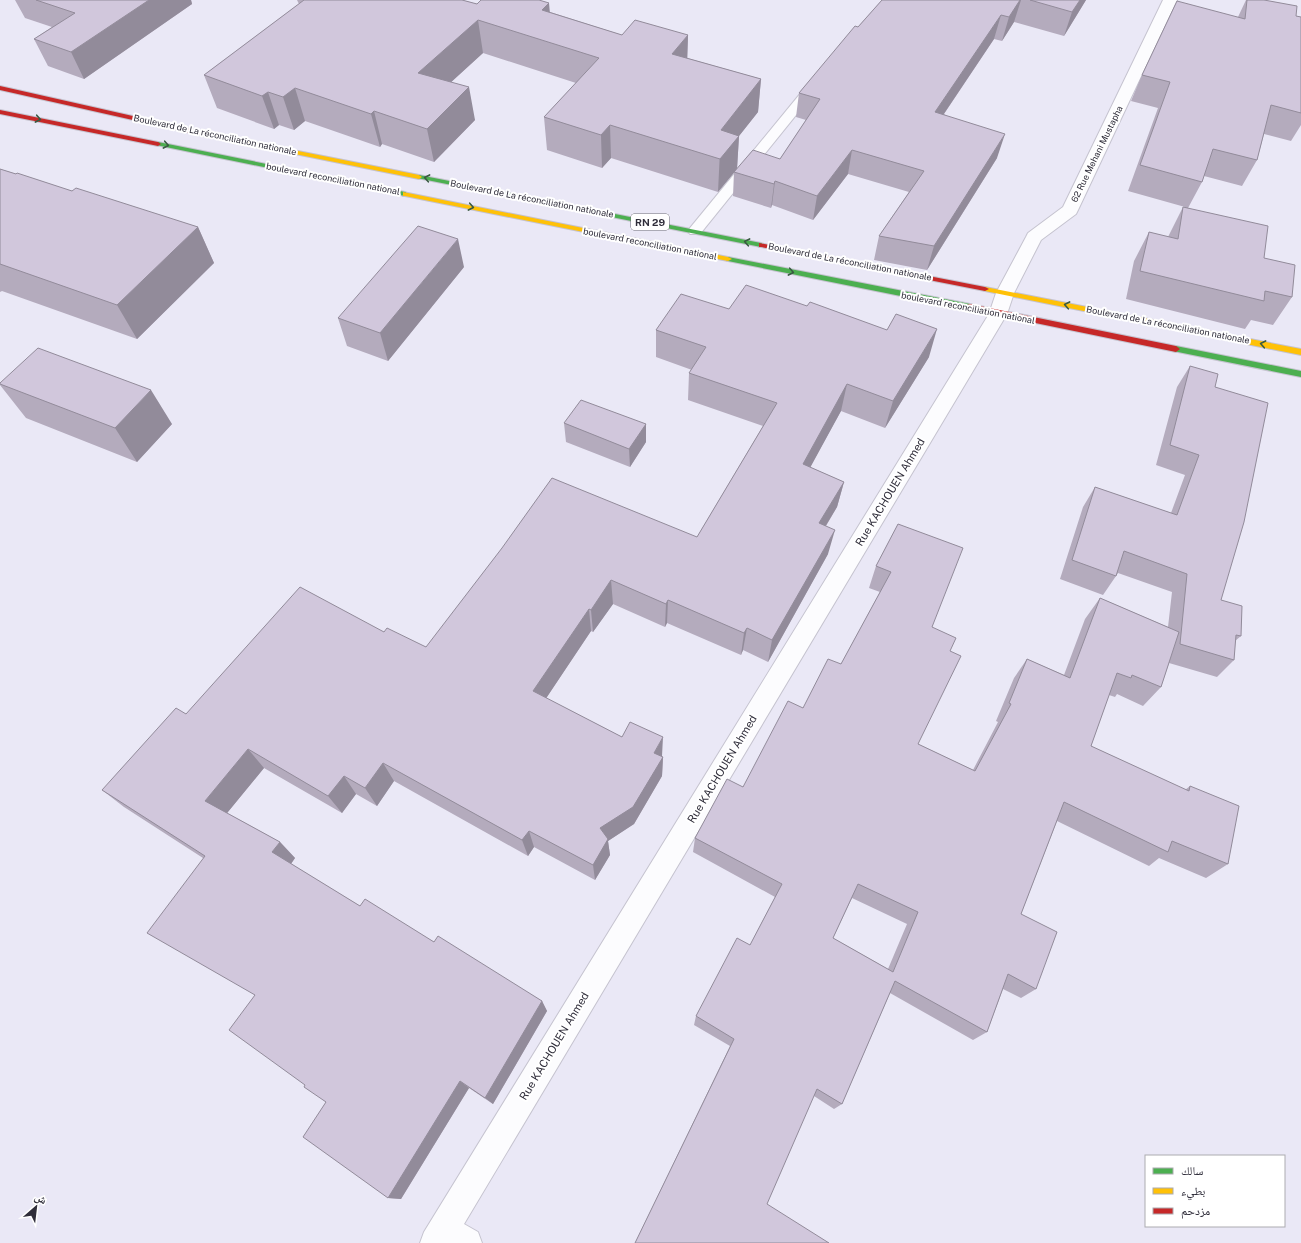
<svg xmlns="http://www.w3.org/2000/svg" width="1301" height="1243" viewBox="0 0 1301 1243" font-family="'Public Sans','Noto Naskh Arabic',sans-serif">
	<rect width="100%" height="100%" fill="#eae8f6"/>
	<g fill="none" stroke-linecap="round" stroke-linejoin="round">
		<defs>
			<path id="lane" d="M813 82 819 86 817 89 700 234H690L688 231 690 228 809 83Z"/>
			<path id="street" d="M1163 0H1177L1078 210 1076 214 1041 240 1014 293 1007 314 464 1224 478 1232 482 1243H420L424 1232 989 314 996 293 1026 237 1028 233 1063 207Z"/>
			<path id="fast" d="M158 142 405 192 408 194 405 196 156 145V143Z
				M419 175 761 243 764 245 761 247 417 178 416 177Z
				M726 257H728L970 304 974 307 970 310 728 261 724 259Z
				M1176 346 1301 371V377L1173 351V347Z"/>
			<path id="slow" d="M208 133 419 175 422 177 419 179 206 136 205 135Z
				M403 192 728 257 732 259 728 261 405 196H403Z
				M982 287H985L1301 349V355L985 291 981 289Z"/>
			<path id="jam" d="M0 86 208 133 211 135 208 137 0 90Z
				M0 110 158 142 161 144 158 146 0 114Z
				M759 243 985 287 989 289 985 291 761 247H759Z
				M970 304 1176 346 1180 349 1176 352 967 309V305Z"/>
		</defs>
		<use href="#lane" stroke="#c5c3cf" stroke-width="2"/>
		<use href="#street" stroke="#c5c3cf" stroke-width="2"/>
		<use href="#fast" stroke="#c5c3cf" stroke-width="2"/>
		<use href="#slow" stroke="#c5c3cf" stroke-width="2"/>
		<use href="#jam" stroke="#c5c3cf" stroke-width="2"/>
		<use href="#lane" fill="#fcfcfe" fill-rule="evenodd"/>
		<use href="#street" fill="#fcfcfe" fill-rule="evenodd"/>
		<use href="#fast" fill="#4caf50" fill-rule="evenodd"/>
		<use href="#slow" fill="#ffc107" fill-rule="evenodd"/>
		<use href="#jam" fill="#c62828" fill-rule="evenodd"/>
	</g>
	<path fill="#b4abbd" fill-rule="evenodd" d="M15 0H191L192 4 84 79 48 66 34 39 52 27 25 18Z
		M297 0H462L477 4 550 12 622 35H688L687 58 761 79 758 112 739 136 737 169 718 192 611 158 602 168 547 150 544 117 576 83 483 53 451 82 475 120 434 162 382 144 380 147 305 121 294 130 279 125 274 129 217 108 204 75 299 4Z
		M882 0H1086L1064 36 1014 22 1002 41 994 39 944 114 997 158 927 270 874 260 879 236 909 192 848 174 813 220 772 205 771 208 733 196 734 172 780 159 806 120 796 117 799 93Z
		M1246 0H1264L1296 16 1301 17V125L1291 141 1264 134 1257 160 1242 186 1204 176 1202 182 1188 208 1264 258 1292 297 1273 325 1251 320 1245 329 1126 299 1134 261 1149 232 1168 237 1183 207H1185L1128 191 1158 108 1131 101 1142 75 1238 17Z
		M0 169 72 191 198 227 214 263 137 339 2 291 0 292Z
		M464 267 388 361 347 346 338 318Z
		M729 309 929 357 885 428 841 411 810 467 844 482 837 507 826 526 828 554 768 662 743 650 741 655 667 623 665 627 613 604 593 632 591 631 546 698 622 737 662 756V757H663L662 776 634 824 608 841 610 855 595 880 534 847 528 856 394 781 377 806 356 794 342 813 264 768 227 813 280 842 295 858 291 864 360 906 434 942 542 1001 547 1011 493 1104 469 1088 401 1199 388 1198 326 1102 305 1085 255 995 203 858 124 807 102 790 186 714 384 632 426 647 697 537 763 426 688 400 689 373 692 370 656 357V330Z
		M1190 366 1215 387 1221 600 1241 636 1235 641 1234 660 1217 677 1169 663 1161 687 1143 706 1117 694 1115 697 1109 695 1091 746 1185 790 1190 786 1228 864 1206 878 1159 858 1149 866 1057 821 1021 914 1036 989 1021 998 1003 989 987 1032 973 1040 890 993 842 1104 834 1109 814 1096 635 1243 730 1046 694 1025 696 1016 750 945 775 897 693 852 695 838 743 787 803 708 841 664 880 592 869 588 876 566 898 524 932 627 950 651 918 744 973 770 998 722 996 721 1014 678 1027 659 1064 675 1085 619 1100 598 1168 627 1172 592 1118 573 1116 576 1103 595 1060 579 1083 507 1095 487 1171 513 1185 475 1156 465 1177 387ZM852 898 907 924 888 969 833 938Z
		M0 383 172 424 137 462 26 418 0 385Z
		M564 423 646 424V442L630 467 566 442Z"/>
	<path fill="#928b9a" d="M149 0H191L192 4 84 79 71 52Z
		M1020 0H1021L1014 22 1002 41 1009 17Z
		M1080 0H1086L1064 36 1072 12Z
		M549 3 552 36 542 10Z
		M1001 15 994 39 929 136 935 112Z
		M478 20 483 53 425 106 418 73Z
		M688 35 687 68 672 54Z
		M761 79 758 112 739 136 737 169 718 192 721 130Z
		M469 87 475 120 434 162 427 129Z
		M295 88 305 121 294 130 283 97Z
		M268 92 279 125 274 129 262 96Z
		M374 111 382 144 380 147 371 114Z
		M610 125 611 158 602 168 601 135Z
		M1005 134 997 158 927 270 934 246Z
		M852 150 848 174 813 220 817 196Z
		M775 181 772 205 771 208 774 184Z
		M198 227 214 263 137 339 117 305Z
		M458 239 464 267 388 361 380 333Z
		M937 329 929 357 885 428 893 401Z
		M847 384 841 411 798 490 803 464Z
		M151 390 172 424 137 462 115 428Z
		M646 424V442L630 467 629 449Z
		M844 482 837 507 813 547 819 523Z
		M835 530 828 554 768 662 772 640Z
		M611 580 613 604 593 632 591 610Z
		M668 600 667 623 665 627 666 604Z
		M589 609 591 631 537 712 533 691Z
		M747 628 743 650 741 655 744 633Z
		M663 737 662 756 654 772V753Z
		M248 749 264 768 223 818 205 801Z
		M663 757 662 776 634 824 608 841 610 855 595 880 593 865 600 828Z
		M383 763 394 781 377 806 365 788Z
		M344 776 356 794 342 813 328 796Z
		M529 831 534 847 528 856 522 840Z
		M280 842 295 858 288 868 272 852Z
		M542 1001 547 1011 493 1104 485 1098Z
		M460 1081 469 1088 401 1199 388 1198Z"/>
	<path fill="#d1c7dc" stroke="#928b9a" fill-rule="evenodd" d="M36 0H149L71 52 34 39 75 13Z
		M304 0H462L477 4 481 0H539L549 3 542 10 622 35 635 20 688 35 672 54 761 79 721 130 739 136 720 159 610 125 601 135 544 117 599 58 478 20 418 73 469 87 427 129 374 111 371 114 295 88 283 97 268 92 262 96 204 75Z
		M882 0H1020L1009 17 1001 15 935 112 1005 134 934 246 879 236 924 171 852 150 817 196 775 181 774 184 734 172 753 150 780 159 820 99 799 93 855 26 858 27Z
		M1030 0H1080L1072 12Z
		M1247 0H1264L1297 6 1296 16 1301 17V113L1271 105 1257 160 1213 149 1202 182 1140 165 1170 82 1142 75 1177 1 1245 19Z
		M0 169 16 174 17 173 72 191 76 188 198 227 117 305 0 264Z
		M1183 207 1268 226 1264 258 1295 265 1292 297 1265 291 1264 301 1140 271 1149 232 1178 239Z
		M418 226 458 239 380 333 338 318Z
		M746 285 807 306 810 302 887 330 896 314 937 329 893 401 847 384 803 464 844 482 819 523 835 530 772 640 747 628 744 633 668 600 666 604 611 580 591 610 589 609 533 691 622 737 630 722 663 737 654 753 663 757 633 807 600 828 608 839 593 865 529 831 522 840 383 763 365 788 344 776 328 796 248 749 205 801 280 842 272 852 360 906 365 899 434 942 438 936 542 1001 485 1098 460 1081 388 1198 303 1137 326 1102 304 1087 305 1085 229 1030 255 995 147 933 205 856 102 790 176 708 186 714 300 587 384 632 387 628 426 647 502 548 552 478 697 537 777 403 689 373 706 347 656 330 681 294 729 309Z
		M38 348 151 390 115 428 0 384V383Z
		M1190 366 1218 374 1215 387 1268 403 1244 522 1221 600 1242 606 1241 636 1236 635 1234 660 1180 644 1187 574 1124 551 1116 576 1072 560 1095 487 1177 515 1199 455 1170 445Z
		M581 400 646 424 629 449 564 423Z
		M898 524 963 548 932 627 956 638 950 651 961 656 918 744 975 771 1011 704 1009 703 1027 659 1070 678 1100 598 1179 632 1161 687 1132 675 1131 678 1117 673 1091 746 1189 791 1190 786 1239 806 1228 864 1172 841 1168 852 1064 802 1021 914 1057 932 1036 989 1008 974 987 1032 895 981 842 1104 817 1089 767 1204 829 1243H635L734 1039 696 1016 737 938 750 945 782 884 695 838 727 779 743 787 788 701 803 708 828 659 841 664 891 572 876 566ZM858 884 918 912 893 972 833 938Z"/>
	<defs><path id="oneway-chevron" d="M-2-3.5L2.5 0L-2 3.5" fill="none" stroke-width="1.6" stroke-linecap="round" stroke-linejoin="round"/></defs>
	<g stroke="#395a42">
		<use href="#oneway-chevron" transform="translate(38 119) rotate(11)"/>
		<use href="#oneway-chevron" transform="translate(166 145) rotate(11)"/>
		<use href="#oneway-chevron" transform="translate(427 178) rotate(-169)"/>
		<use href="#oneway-chevron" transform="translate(471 207) rotate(11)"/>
		<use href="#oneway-chevron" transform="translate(747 242) rotate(-169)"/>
		<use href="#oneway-chevron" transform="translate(791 272) rotate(11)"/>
		<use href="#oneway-chevron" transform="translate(1067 305) rotate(-169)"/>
		<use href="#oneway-chevron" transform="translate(1263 344) rotate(-169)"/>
	</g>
	<g text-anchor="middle" stroke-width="4" stroke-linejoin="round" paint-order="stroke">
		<g font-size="9" fill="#2f2d3a" stroke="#fff">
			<text transform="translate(215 135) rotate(12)" y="3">Boulevard de La réconciliation nationale</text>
			<text transform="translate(1097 154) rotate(-64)" y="3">62 Rue Mehani Mustapha</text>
			<text transform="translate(333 179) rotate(11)" y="3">boulevard reconciliation national</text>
			<text transform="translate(532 199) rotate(11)" y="3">Boulevard de La réconciliation nationale</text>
			<text transform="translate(650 244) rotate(11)" y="3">boulevard reconciliation national</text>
			<text transform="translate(850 262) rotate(11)" y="3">Boulevard de La réconciliation nationale</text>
			<text transform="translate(968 308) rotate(11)" y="3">boulevard reconciliation national</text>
			<text transform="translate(1168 325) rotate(11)" y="3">Boulevard de La réconciliation nationale</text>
		</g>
		<rect fill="#fff" stroke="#6d6c75" stroke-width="1" x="631" y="214" width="38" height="16" rx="3"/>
		<g font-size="10" font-weight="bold" fill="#2f2d3a">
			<text x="650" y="226">RN 29</text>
		</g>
		<g font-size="11" fill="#2f2d3a" stroke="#fff">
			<text transform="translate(890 492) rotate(-59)" y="4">Rue KACHOUEN Ahmed</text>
			<text transform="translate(722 769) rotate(-59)" y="4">Rue KACHOUEN Ahmed</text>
			<text transform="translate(554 1046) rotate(-59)" y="4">Rue KACHOUEN Ahmed</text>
		</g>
	</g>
	<rect x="1145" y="1155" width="140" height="72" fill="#ffffff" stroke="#acabb0"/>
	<rect x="1153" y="1168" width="20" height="6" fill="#4caf50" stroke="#acabb0"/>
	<text x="1181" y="1175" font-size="12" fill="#2f2d3a">سالك</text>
	<rect x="1153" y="1188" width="20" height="6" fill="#ffc107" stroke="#acabb0"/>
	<text x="1181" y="1195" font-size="12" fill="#2f2d3a">بطيء</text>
	<rect x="1153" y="1208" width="20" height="6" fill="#c62828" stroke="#acabb0"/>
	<text x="1181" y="1215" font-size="12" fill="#2f2d3a">مزدحم</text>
	<g transform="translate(36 1207) rotate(28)" stroke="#ffffff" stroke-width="3" paint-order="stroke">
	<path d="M0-3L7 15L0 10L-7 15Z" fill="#2f2d3a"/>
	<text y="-6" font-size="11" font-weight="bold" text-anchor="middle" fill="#2f2d3a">ش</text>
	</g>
</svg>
